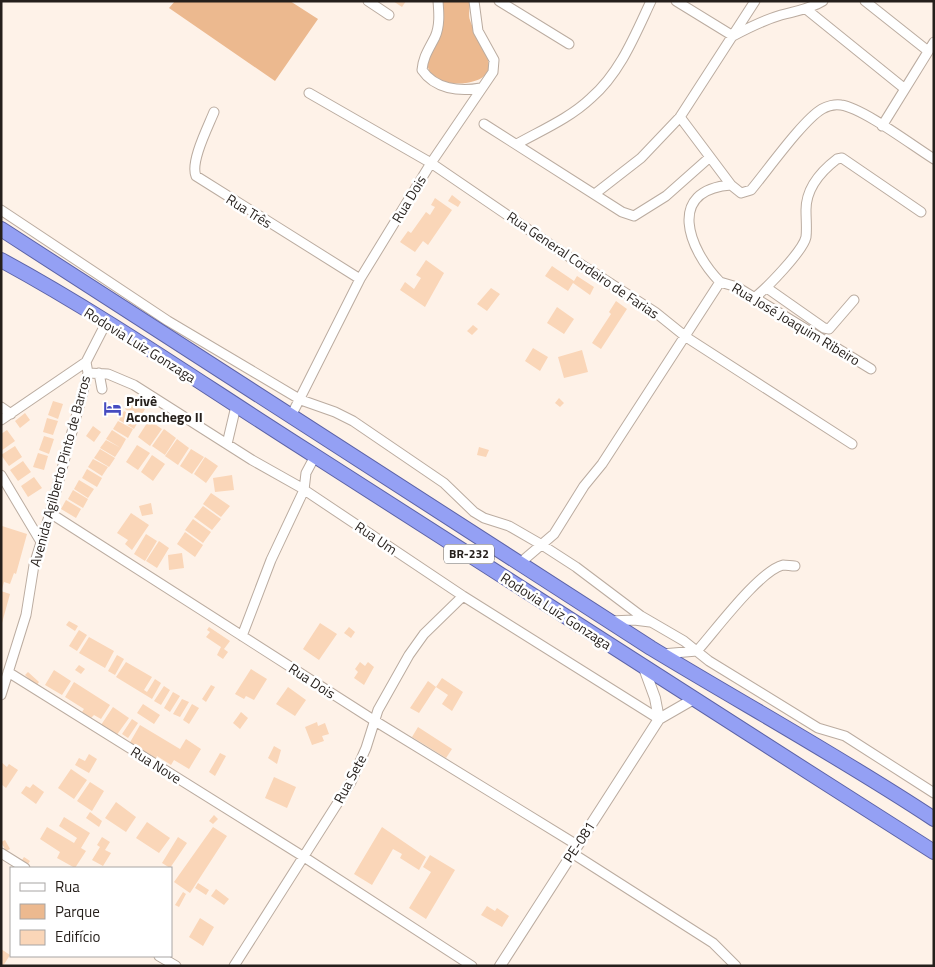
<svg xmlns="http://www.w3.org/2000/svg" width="935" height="967" viewBox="0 0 935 967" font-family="'Titillium Web',sans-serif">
	<rect width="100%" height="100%" fill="#fef2e8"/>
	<path fill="#ecb98f" d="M175 1H290L318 19 275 81 169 8Z
		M443 1H470C470 7 468 15 470 20 477 43 511 76 466 83 453 85 440 82 430 74L427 64C437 38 444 31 443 1Z"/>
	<path fill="#fad6b8" d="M393 1H406L402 7Z
		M452 195 461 202 458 207 448 201Z
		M435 198 452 210 428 245 423 241 415 252 400 242 408 231 411 233 426 212 430 215 435 207 431 205Z
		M426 260 444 273 425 307 400 290 405 282 414 289 421 278 416 275Z
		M552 266 574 281 577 276 594 287 590 295 573 283 568 291 545 276Z
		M491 288 500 294 487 311 477 304Z
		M616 301 627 309 601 349 592 343 611 314 609 312Z
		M557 307 574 319 564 334 547 323Z
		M473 325 478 329 472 335 467 331Z
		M533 348 548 357 540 371 525 361Z
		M582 350 588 372 564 378 558 357Z
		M559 398 564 403 560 407 555 403Z
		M131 400 145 409 140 418 125 409Z
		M53 401 63 404 58 419 48 415Z
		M124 411 139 420 134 429 119 420Z
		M25 413 30 420 20 428 15 421Z
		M47 418 58 421 53 435 43 432Z
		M149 420 162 429 150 446 138 437Z
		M118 421 133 429 128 438 113 429Z
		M93 426 101 432 94 442 86 436Z
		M164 429 176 438 165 455 152 446Z
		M7 430 15 441 1 451V434Z
		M112 430 126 439 121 448 106 439Z
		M44 436 54 439 49 454 39 450Z
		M177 439 189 448 178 465 165 456Z
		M106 440 121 448 115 457 100 448Z
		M137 445 150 453 138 470 126 462Z
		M15 446 22 457 9 466 1 455Z
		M479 447 489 450 486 457 477 455Z
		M100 449 115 458 109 467 94 458Z
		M191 449 204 457 192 474 180 466Z
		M38 453 48 456 44 470 33 467Z
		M152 455 165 464 153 481 141 472Z
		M205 457 218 466 206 483 194 474Z
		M93 459 108 467 102 476 88 467Z
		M23 461 31 472 18 481 10 470Z
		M87 469 102 478 97 487 82 478Z
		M232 475 234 490 215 492 213 478Z
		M34 477 42 488 28 497 21 486Z
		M79 480 94 489 88 498 74 489Z
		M73 490 88 499 83 508 68 499Z
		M211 493 230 506 221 517 203 504Z
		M66 500 81 509 76 518 61 509Z
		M151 503 153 514 142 516 139 506Z
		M203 506 221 519 212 530 194 517Z
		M131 513 149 525 132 550 125 544 128 540 117 533Z
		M193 519 211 532 203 543 185 530Z
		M2 526 27 534 16 574 14 573 10 584 4 582 2 589Z
		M185 532 203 545 195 557 177 544Z
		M146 534 157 541 145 561 134 554Z
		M159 541 169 548 157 568 146 561Z
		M182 553 184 568 169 570 168 555Z
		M1 591 10 594 2 623H1Z
		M69 621 78 626 75 631 66 625Z
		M320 623 337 634 319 660 303 649Z
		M209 627 230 641 224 649 228 652 223 659 217 655 221 647 206 637 210 632 207 630Z
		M349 627 355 632 351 638 344 633Z
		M79 630 87 635 77 651 69 646Z
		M89 637 114 651 105 668 79 653Z
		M117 655 124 659 115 675 108 671Z
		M126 662 152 677 144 690 147 692 155 679 161 683 152 699 116 677Z
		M360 662 365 666 368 662 374 667 364 685 354 678 358 672 355 669Z
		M79 665 85 669 81 674 75 670Z
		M251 669 267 679 254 700 246 696 244 699 235 694Z
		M54 670 71 681 62 695 45 685Z
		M28 672 39 682 36 686 25 675Z
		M442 678 463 692 452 711 442 704 448 695 436 687Z
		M428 681 436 687 419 713 410 708Z
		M74 682 110 705 101 719 94 715 91 718 82 712 84 709 65 697Z
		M211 685 215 687 206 702 202 699Z
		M164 686 170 690 161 705 154 701Z
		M288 687 306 700 295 716 276 704Z
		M173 692 180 696 170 712 164 708Z
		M182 699 189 702 180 717 173 714Z
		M143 704 160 715 154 724 137 713Z
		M192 704 199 708 189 724 183 720Z
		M113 707 129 718 116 736 101 725Z
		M241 712 248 718 240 729 233 723Z
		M132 719 138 723 128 738 122 734Z
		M317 722 318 726 325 723 329 734 322 736 324 741 312 745 305 727Z
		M140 725 180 749 186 739 201 749 189 769 174 760 171 765 157 756 156 759 129 744Z
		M418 727 452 749 446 758 412 737Z
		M274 746 281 750 277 764 268 758Z
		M220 753 226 756 215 776 209 772Z
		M89 754 97 759 89 773 75 765 79 758 85 761Z
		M1 762 7 767 9 764 18 770 6 788 1 784Z
		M71 769 87 780 74 799 58 788Z
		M274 777 296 787 287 808 265 798Z
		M90 782 104 791 92 811 77 801Z
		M33 784 44 792 36 804 21 793 26 786 30 788Z
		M116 802 136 817 126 832 105 818Z
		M90 812 102 821 99 827 86 818Z
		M214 815 218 819 213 824 209 821Z
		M64 817 90 833 81 848 86 851 75 868 57 858 60 852 40 839 47 827 74 843 77 838 59 826Z
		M147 822 170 838 159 853 136 838Z
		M213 827 227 836 190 893 174 882Z
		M382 827 426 857 419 870 400 858 402 854 393 849 372 885 354 874Z
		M102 837 110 842 105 850 111 853 103 866 92 860 100 847 97 845Z
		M178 837 187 843 170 868 162 863Z
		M5 840 10 849 6 851 1 842Z
		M430 855 455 870 426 919 409 908 431 872 423 867Z
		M24 857 30 861 28 864 22 860Z
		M198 883 209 890 206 895 195 888Z
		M216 889 229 899 224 905 211 896Z
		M183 892 186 894 179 907 175 905Z
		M487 906 495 911 497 908 509 916 502 927 481 915Z
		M200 918 214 927 203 946 189 937Z
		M1 949 10 955 3 966H1Z"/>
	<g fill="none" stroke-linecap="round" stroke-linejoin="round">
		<defs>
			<path id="minor" d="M368 1 389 15
				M438 1C439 13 440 26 435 37 429 49 423 57 422 70 435 89 459 92 481 88
				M499 1 569 44
				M676 1 733 36C748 28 764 20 781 15 796 11 810 9 823 1
				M865 1 928 51
				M806 9 905 89
				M309 93 431 163 554 247 655 312 686 337 852 444
				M214 112C208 127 190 162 196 176L360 279
				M680 117 731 185 741 193 751 190C767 171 803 120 822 109 827 106 835 104 841 105 863 108 913 146 934 159
				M484 124 622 212 634 216 666 196 710 157
				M882 126 934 42
				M517 144C542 130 570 118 591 98 620 73 635 35 651 1
				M596 193 641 158 680 117 755 1
				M1 210 168 321 301 400 335 412 353 421 444 483 474 512 484 518 509 526 542 545 576 567 641 616 684 641 709 661 818 728 845 736 934 793
				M720 282 737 287 871 369
				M767 288 824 328 829 329 854 300
				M754 298C766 289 803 251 806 237 807 229 806 219 806 210 806 189 820 172 837 159L842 158 921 212
				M88 373 108 374 134 385 252 460 300 487 463 596 659 719
				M99 373 102 389
				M1 407 11 414
				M291 416 360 279 431 163 493 72 494 60 478 31 474 1
				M1 420 86 362 106 323
				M227 444 236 406
				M1 475 41 542
				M50 513 375 721 577 845
				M520 563 554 534 584 486 602 464 720 282C688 249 666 190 731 185
				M610 621 634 620 650 622
				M242 636 271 560 304 490 306 473 315 456
				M662 654 697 651C715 631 759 571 783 565 787 565 791 566 795 566
				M8 672 304 857 472 966
				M1 695 26 615 34 565 50 513 88 373 86 362
				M1 853 25 868
				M572 853 713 943 736 966
				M159 956 176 966
				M234 966 351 782 366 748 378 710 409 655 424 634 463 596"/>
			<path id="tertiary" d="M644 668 655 698 659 719
				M500 966 659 719 692 700"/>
			<path id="trunk" d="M1 229 651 648C745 705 842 758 934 819
				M1 260C108 318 209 389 312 454 519 586 726 720 934 852"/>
		</defs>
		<use href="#minor" stroke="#bbaca0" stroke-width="11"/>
		<use href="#tertiary" stroke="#bbaca0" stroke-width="12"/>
		<use href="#trunk" stroke="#5c63a7" stroke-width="16"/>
		<use href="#minor" stroke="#fff" stroke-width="9"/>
		<use href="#tertiary" stroke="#fff" stroke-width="10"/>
		<use href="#trunk" stroke="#94a0f4" stroke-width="14"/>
	</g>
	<defs>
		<symbol id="hotel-bare" viewBox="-9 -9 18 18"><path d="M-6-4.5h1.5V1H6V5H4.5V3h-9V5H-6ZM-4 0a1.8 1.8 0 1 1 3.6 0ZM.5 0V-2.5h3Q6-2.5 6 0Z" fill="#454bc0" stroke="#fff" stroke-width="2.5" paint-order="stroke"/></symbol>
	</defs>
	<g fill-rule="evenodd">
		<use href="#hotel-bare" x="100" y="396" width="25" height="25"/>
	</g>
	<g text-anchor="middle" stroke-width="5" stroke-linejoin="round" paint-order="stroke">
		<rect fill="#fff" stroke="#66625f" stroke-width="1" x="444" y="544.5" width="50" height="19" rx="4"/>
		<g font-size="12" font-weight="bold" fill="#251f1b">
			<text x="469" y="558">BR-232</text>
		</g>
		<g font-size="14" fill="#251f1b" stroke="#fff">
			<text transform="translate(409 199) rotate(-59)" y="5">Rua Dois</text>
			<text transform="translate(249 211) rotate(32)" y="5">Rua Três</text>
			<text transform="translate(583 265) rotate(34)" y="5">Rua General Cordeiro de Farias</text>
			<text transform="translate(796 324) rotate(31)" y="5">Rua José Joaquim Ribeiro</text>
			<text transform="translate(140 345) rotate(32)" y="5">Rodovia Luiz Gonzaga</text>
			<text transform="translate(60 471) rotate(-75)" y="5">Avenida Agilberto Pinto de Barros</text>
			<text transform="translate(376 538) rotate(34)" y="5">Rua Um</text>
			<text transform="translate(556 611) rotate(33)" y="5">Rodovia Luiz Gonzaga</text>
			<text transform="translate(312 681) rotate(33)" y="5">Rua Dois</text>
			<text transform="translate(156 765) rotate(32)" y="5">Rua Nove</text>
			<text transform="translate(350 779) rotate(-62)" y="5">Rua Sete</text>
			<text transform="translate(579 842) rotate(-57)" y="5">PE-081</text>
		</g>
		<g font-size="14" font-weight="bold" fill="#251f1b" stroke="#fff" text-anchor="start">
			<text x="126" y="406">Privê<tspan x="126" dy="16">Aconchego II</tspan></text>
		</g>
	</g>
	<rect width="935" height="967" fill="none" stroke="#251f1b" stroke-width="5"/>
	<rect x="10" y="867" width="162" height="90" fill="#ffffff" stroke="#a8a5a4"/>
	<rect x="20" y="883" width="25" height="8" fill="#ffffff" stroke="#a8a5a4"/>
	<text x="55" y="892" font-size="15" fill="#251f1b">Rua</text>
	<rect x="20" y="904" width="25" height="15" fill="#ecb98f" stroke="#a8a5a4"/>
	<text x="55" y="917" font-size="15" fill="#251f1b">Parque</text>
	<rect x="20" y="930" width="25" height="15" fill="#fad6b8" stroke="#a8a5a4"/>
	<text x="55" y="942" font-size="15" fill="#251f1b">Edifício</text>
</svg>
